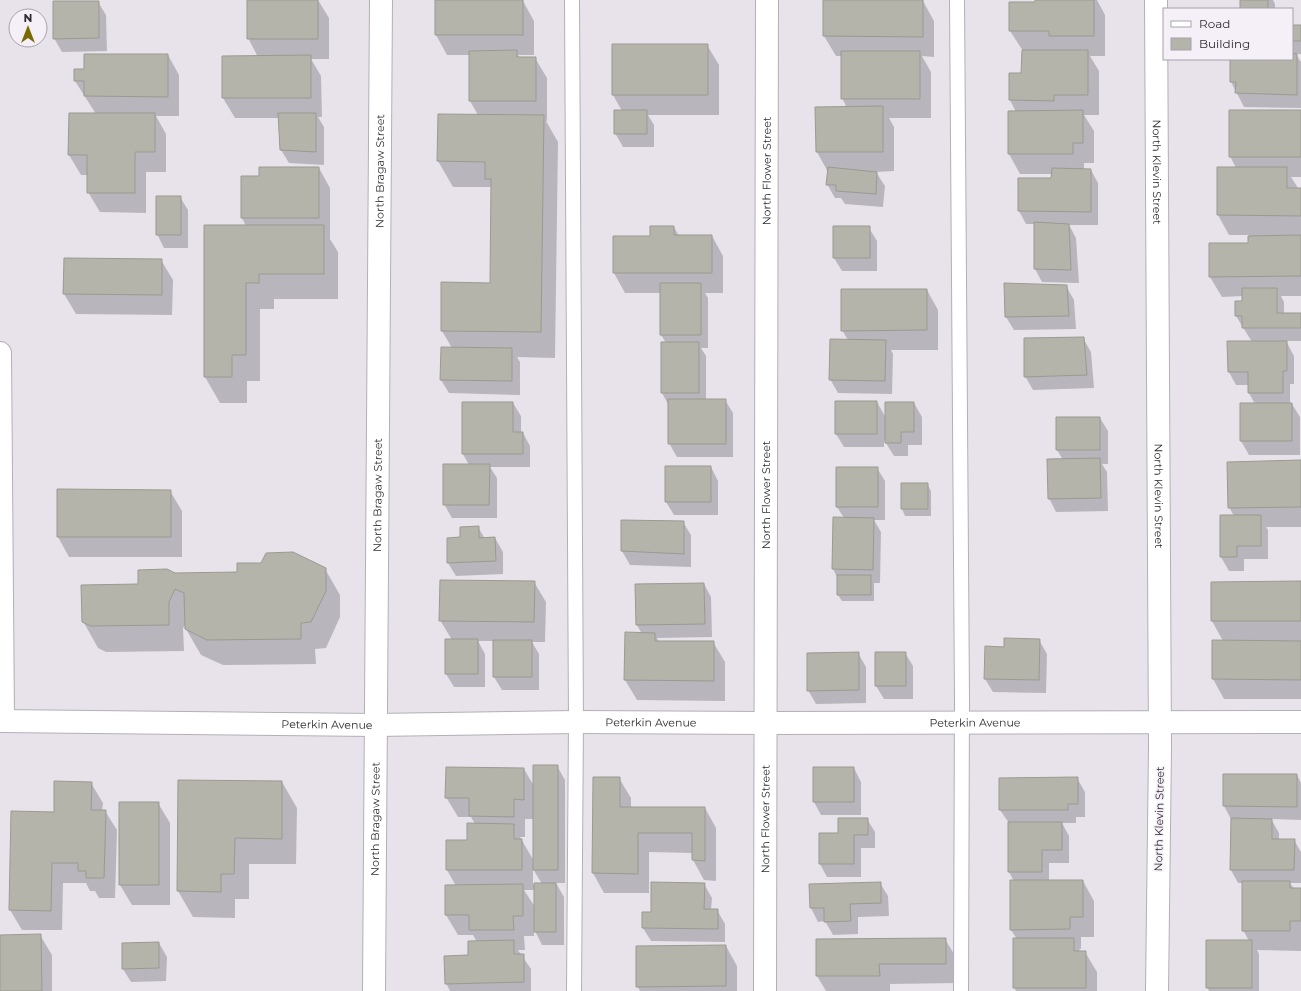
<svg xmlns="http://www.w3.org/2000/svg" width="1301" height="991" viewBox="0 0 1301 991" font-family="Montserrat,sans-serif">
	<rect width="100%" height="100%" fill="#e8e3eb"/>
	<path fill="#0003" fill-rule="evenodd" d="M248 0H318L329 18V59H311L321 76 322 117H318L324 127V165L289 163 281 150 279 118H235L223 98 258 57 248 38Z
		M824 0 923 1 934 21V57L922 56 931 72V118H889L894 127V171L876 172 885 186 883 207 845 204 841 198H835L827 184 828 172 817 152 816 108H847L842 98V56H836L824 36Z
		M1036 0H1097L1105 15V56H1090L1099 71V115H1084L1094 131V163H1084V170H1091L1098 183V225H1069L1076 238 1079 283 1042 282 1035 269V224H1026L1019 211 1052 179 1053 174H1020L1009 154 1016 112 1010 100 1022 74 1023 51 1010 31V3H1036Z
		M1241 0H1273L1275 4V9H1241Z
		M523 1 534 21V55H518L520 58H535L547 78V121H546L558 142 555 358 517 357 520 362V395L449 393 441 380 452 348 442 331 491 284V187H453L438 161 439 115H478L470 101V55H447L436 35Z
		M98 2 106 15 107 51 62 52 54 38Z
		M1292 26H1301V54H1296L1301 62V108L1244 107 1231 82V59H1292Z
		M707 45 719 65V115H648L654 125V147H623L615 133 622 111 613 95Z
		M168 55 179 75V116H156L166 134V172H146V213L100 212 88 192V175H81L69 155 70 114H96L75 81 85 70Z
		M1301 111V177H1291L1298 188 1301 189V296H1281L1284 302V314H1301V341H1286L1294 356V384H1290V404H1292L1300 417V455H1249L1241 441V404H1255L1249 393V385H1236L1229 372 1252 342 1236 316 1243 302V296L1222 297 1210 277 1249 244V235H1229L1218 215V168H1236L1230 156Z
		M319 168 330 188V239L338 252V299H274V309H260V381H247V403H220L205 377 246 226 242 218V177H260Z
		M180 197 188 210V248H164L157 234Z
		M674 227 679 236H712L723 256V293H705L708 298V348H701L706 356V400H725L733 413V457H677L669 443V406L662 393 666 343 661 335V293H625L614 273 651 237Z
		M869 228 877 241V271H842L834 258Z
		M161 260 173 280 172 315 76 314 64 294Z
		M1066 286 1074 300 1076 329 1014 330 1006 317Z
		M927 290 938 310V350H891L893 354 892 394 838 393 830 379 848 340 842 330Z
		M1083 338 1091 352 1094 388 1033 390 1025 376Z
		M877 402 886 418 914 403 922 417V445H908V456H894L884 440V447H844L836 434Z
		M513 403 521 416V433H523L530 446V467H490L497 478V518H452L444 504 469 465 463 454Z
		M1057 418H1100L1108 431V464H1102L1107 472 1108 511 1056 512 1049 498 1063 460 1057 450Z
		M1301 461V527H1266L1268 530V559H1244V571H1229L1221 557V516H1234L1229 507Z
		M711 467 718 481V515H674L666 502Z
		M877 468 885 481V520H874L881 532 880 583H874V601H842L838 595V579L833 569 844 518 837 507Z
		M902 484H927L931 491V516H905L902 509Z
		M170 491 182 511V557H69L58 537Z
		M622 521 683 522 691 535V567L630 565 622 551Z
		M478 527 485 539 495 538 503 552V574L456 576 448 563 461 538Z
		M261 564 325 569 340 595V617L326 648 315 649 316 664 223 665 201 655 186 629V624L183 628 184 651 106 652 98 648 83 621 139 585 175 574 238 573Z
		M534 582 546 602 545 642H532L539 654V690H502L494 677V641H478L485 654V687H454L446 674 452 640 440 620Z
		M1301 582V699H1224L1213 679 1223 641 1212 621Z
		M704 584 711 597 712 637 657 638 659 642H713L725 662V701L637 700 625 680 642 634 637 625Z
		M1039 640 1047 654 1046 693 993 692 985 679Z
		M858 653 866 667V703L816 704 808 690Z
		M905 653 913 666V699H884L876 686Z
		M557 766 565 780V883H556L564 897V945H542L534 929V936H524L525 950H518L531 969V991H450L446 983 469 956 477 942 473 935H458L446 915 456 886 447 870 468 841 475 824 471 817H458L446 797 524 769 534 786ZM525 819H534V861L520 837H525ZM533 869 542 884H533ZM524 890H535V907Z
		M854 768 861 782V815H821L814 802Z
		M1297 775 1301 783V820L1271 819 1279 833V840H1294L1301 852V883H1290L1294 889H1301V951L1257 950 1259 954V991H1209L1207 987 1249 941 1243 930V883H1238L1231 870V819L1224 806Z
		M594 778H619L631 798V808H705L716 828V881L704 880 693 860V853L649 852V893H604L593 873Z
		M1077 778 1085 792V817H1076V823H1062L1069 836V863H1049V881H1083L1094 901V937H1081V949H1079L1081 952H1085L1097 972V991H1016L1014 987 1017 939 1011 930 1014 881 1009 872V823L1000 810Z
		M179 781 282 782 297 808 296 864H249V899H235V918L193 917 178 891Z
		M91 783 103 803 102 811H105L117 830 115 898H99L95 891H90L86 883H63L62 930H22L10 910 55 813Z
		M158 803 170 823V905H132L120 885Z
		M867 819 875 832V848H861V877H827L820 864V834H839Z
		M880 883 888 896 889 916 858 917V934L833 935 825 921 818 922 811 908 810 885Z
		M704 884 712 898 711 910H717L725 924V942L651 941 643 928 652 913Z
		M40 935 52 955V991H0V936Z
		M945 939 957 959V983L890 984V991H826L817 976Z
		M159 943 167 957 166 981 131 982 123 969Z
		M726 946 737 966V991H640L637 986Z"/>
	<path fill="#b5b4ab" stroke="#9b9a91" d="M247 0H318V39H247Z
		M435 0H523V35H435Z
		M823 0H923V37L823 36Z
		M1035 0H1094V36H1049V31H1009V2H1035Z
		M1240 0H1268V9H1240Z
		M53 1H99V38L53 39Z
		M1292 25H1301V41H1292Z
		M612 44H708V95H612Z
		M517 50V57H536V101H469V51Z
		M1022 50H1088V95H1054V101L1009 100V73H1021Z
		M841 51H920V99H841Z
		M1292 53 1297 54V95L1235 93 1236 82H1230V59H1292Z
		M84 54H168V97L84 96V81H74V69H84Z
		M311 55V98H222V56Z
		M883 106V152H816L815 107Z
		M614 110H647V134H614Z
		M1083 110V143H1073V154H1008V111Z
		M1229 110H1301V157H1229Z
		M69 113H155V152H135V193H87V155H68Z
		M278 113H316V152L280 150Z
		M438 114 544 115 541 332 441 331V282L490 283 491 179H485V162L437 161Z
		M259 167H319V218H241V176H259Z
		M828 167 877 172 876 194 836 191V185H826Z
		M1217 167H1287V188H1301V216L1217 215Z
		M1052 168 1091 169V212L1018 211V178H1051Z
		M156 196H181V235H156Z
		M1034 222 1069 224 1071 270 1034 269Z
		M204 225H324V274H259V283H246V355H232V377H204Z
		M650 226H674V235H712V273H613V236H650Z
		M833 226H870V258H833Z
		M1301 235V276L1209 277V243H1248V236Z
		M64 258 162 259V295L63 294Z
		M660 283H701V335H660Z
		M1004 283 1067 285 1069 316 1005 317Z
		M1242 288H1277V313H1301V328H1242V316H1235V301H1242Z
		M841 289H927V330L841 331Z
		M1084 337 1087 375 1024 377V338Z
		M830 339 886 340 885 381 829 380Z
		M1227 341H1287V371H1283V393H1248V372H1228Z
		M661 342H699V393H661Z
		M441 347 512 348V381L440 380Z
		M668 399H726V444H668Z
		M835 401H877V434H835Z
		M462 402H513V432H523V454H462Z
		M885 402H914V432H901V443H885Z
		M1240 403H1292V441H1240Z
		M1056 417H1100V450H1056Z
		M1100 458 1101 498 1048 499 1047 459Z
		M1301 460V507L1228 508 1227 462Z
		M443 464H490L489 505H443Z
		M665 466H711V502H665Z
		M836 467H878V507H836Z
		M901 483H928V509H901Z
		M57 489 171 490V537H57Z
		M1220 515H1261V546H1237V557H1220Z
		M833 517 874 518 873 570 832 569Z
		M621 520 684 521V554L621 551Z
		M479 526V538L495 537 496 561 447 563V538L460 537V527Z
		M293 552 326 568V591L311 622 301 623V639L207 640 185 629 184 593 175 589 169 602V625L91 626 82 622 81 585 138 584V570L167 569 175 573 237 572V563H261L266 553Z
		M837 575H871V595H837Z
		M440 580 535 581 534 622 439 621Z
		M1301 581V621H1211V582Z
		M704 583 705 624 636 625 635 584Z
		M625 632 655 633V641H714V681L624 680Z
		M1004 638 1040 639 1039 680 984 679 985 646 1004 647Z
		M445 639H478V674H445Z
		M493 640H532V677H493Z
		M1212 640 1301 641V680L1212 679Z
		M859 652V690L807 691V653Z
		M875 652H906V686H875Z
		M533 765H558V870H533Z
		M446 767 524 768V800L514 799V817L469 816V798H445Z
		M813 767H854V802H813Z
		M1223 774H1297V807L1223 806Z
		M593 777H620V807H705V861L692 860V833H638V874L592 873Z
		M1078 777V804H1068V810H999V778Z
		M178 780 282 781V839L235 838 234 874H221V892L177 891Z
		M54 781 92 782 91 810H106L104 878H86V871H78V863H52L51 911 9 910 11 811 54 812Z
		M119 802H159V885H119Z
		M838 818H868V835H854V864H819V833H838Z
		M1231 818 1272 819V839H1295L1294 870H1230Z
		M1008 822H1062V850H1042V872H1008Z
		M467 823 514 824V839H522V870H446V840H467Z
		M1010 880H1083V917H1070V929L1010 930Z
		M1242 881H1290V888H1301V921H1290V931H1242Z
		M651 882 705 883 704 909H718V929L642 928V912H651Z
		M881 882V903L850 904 851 921 824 922V908H810L809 884Z
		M534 883H556V932H534Z
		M523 884V916H513L514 930H469V915H445V885Z
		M41 934 42 991H0V935Z
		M946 938V964H879L880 976H816V939Z
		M1013 938H1074V951H1086V988H1013Z
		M514 940V954H524V982L445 984 444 956 468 955V941Z
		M1206 940H1252V988H1206Z
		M159 942V968L122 969V943Z
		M726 945V986L636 987V946Z"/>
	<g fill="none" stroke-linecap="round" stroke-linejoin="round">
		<defs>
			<path id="lane" d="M572 0 576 722 574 991
				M957 0 962 699 961 991"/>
			<g id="street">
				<path id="s1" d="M1156 0 1160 747 1157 991"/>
				<path d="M0 353 3 721"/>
				<path id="s2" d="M0 721 375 725 576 722 765 723 1301 722"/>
				<path id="s3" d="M374 991 381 0"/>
				<path id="s4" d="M765 991 767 0"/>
			</g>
		</defs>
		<use href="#lane" stroke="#b4afb7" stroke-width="16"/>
		<use href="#street" stroke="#b4afb7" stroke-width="24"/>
		<use href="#lane" stroke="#fff" stroke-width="14"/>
		<use href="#street" stroke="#fff" stroke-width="22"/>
	</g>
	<g text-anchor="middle" stroke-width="3" stroke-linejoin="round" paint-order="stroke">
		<g font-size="11" fill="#2e2c2f" stroke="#f5f0f8">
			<text dy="4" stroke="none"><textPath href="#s3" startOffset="820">North Bragaw Street</textPath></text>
			<text dy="4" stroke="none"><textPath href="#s4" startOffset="820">North Flower Street</textPath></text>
			<text dy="4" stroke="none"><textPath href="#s1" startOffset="172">North Klevin Street</textPath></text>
			<text dy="4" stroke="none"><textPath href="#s3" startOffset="496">North Bragaw Street</textPath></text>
			<text dy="4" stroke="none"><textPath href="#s4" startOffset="496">North Flower Street</textPath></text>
			<text dy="4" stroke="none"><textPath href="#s1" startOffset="496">North Klevin Street</textPath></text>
			<text dy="4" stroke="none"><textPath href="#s2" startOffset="651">Peterkin Avenue</textPath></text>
			<text dy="4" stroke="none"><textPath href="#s2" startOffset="975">Peterkin Avenue</textPath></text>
			<text dy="4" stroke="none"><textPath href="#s2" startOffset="327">Peterkin Avenue</textPath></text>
			<text dy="4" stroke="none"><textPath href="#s3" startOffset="172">North Bragaw Street</textPath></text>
			<text dy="4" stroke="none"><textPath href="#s4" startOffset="172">North Flower Street</textPath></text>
			<text transform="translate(1159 819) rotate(-89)" y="4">North Klevin Street</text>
		</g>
	</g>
	<rect x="1163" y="8" width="130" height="52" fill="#f5f0f8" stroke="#a5a2a8"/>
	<rect x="1171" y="21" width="20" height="6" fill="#ffffff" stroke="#a5a2a8"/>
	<text x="1199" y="28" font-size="12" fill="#2e2c2f">Road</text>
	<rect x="1171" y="38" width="20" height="12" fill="#b5b4ab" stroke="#a5a2a8"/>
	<text x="1199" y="48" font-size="12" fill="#2e2c2f">Building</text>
	<g transform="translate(28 28)"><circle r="19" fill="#f5f0f8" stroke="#a5a2a8"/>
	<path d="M0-3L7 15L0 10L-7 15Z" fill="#776a02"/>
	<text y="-6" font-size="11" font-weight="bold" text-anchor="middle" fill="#2e2c2f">N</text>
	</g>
</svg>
